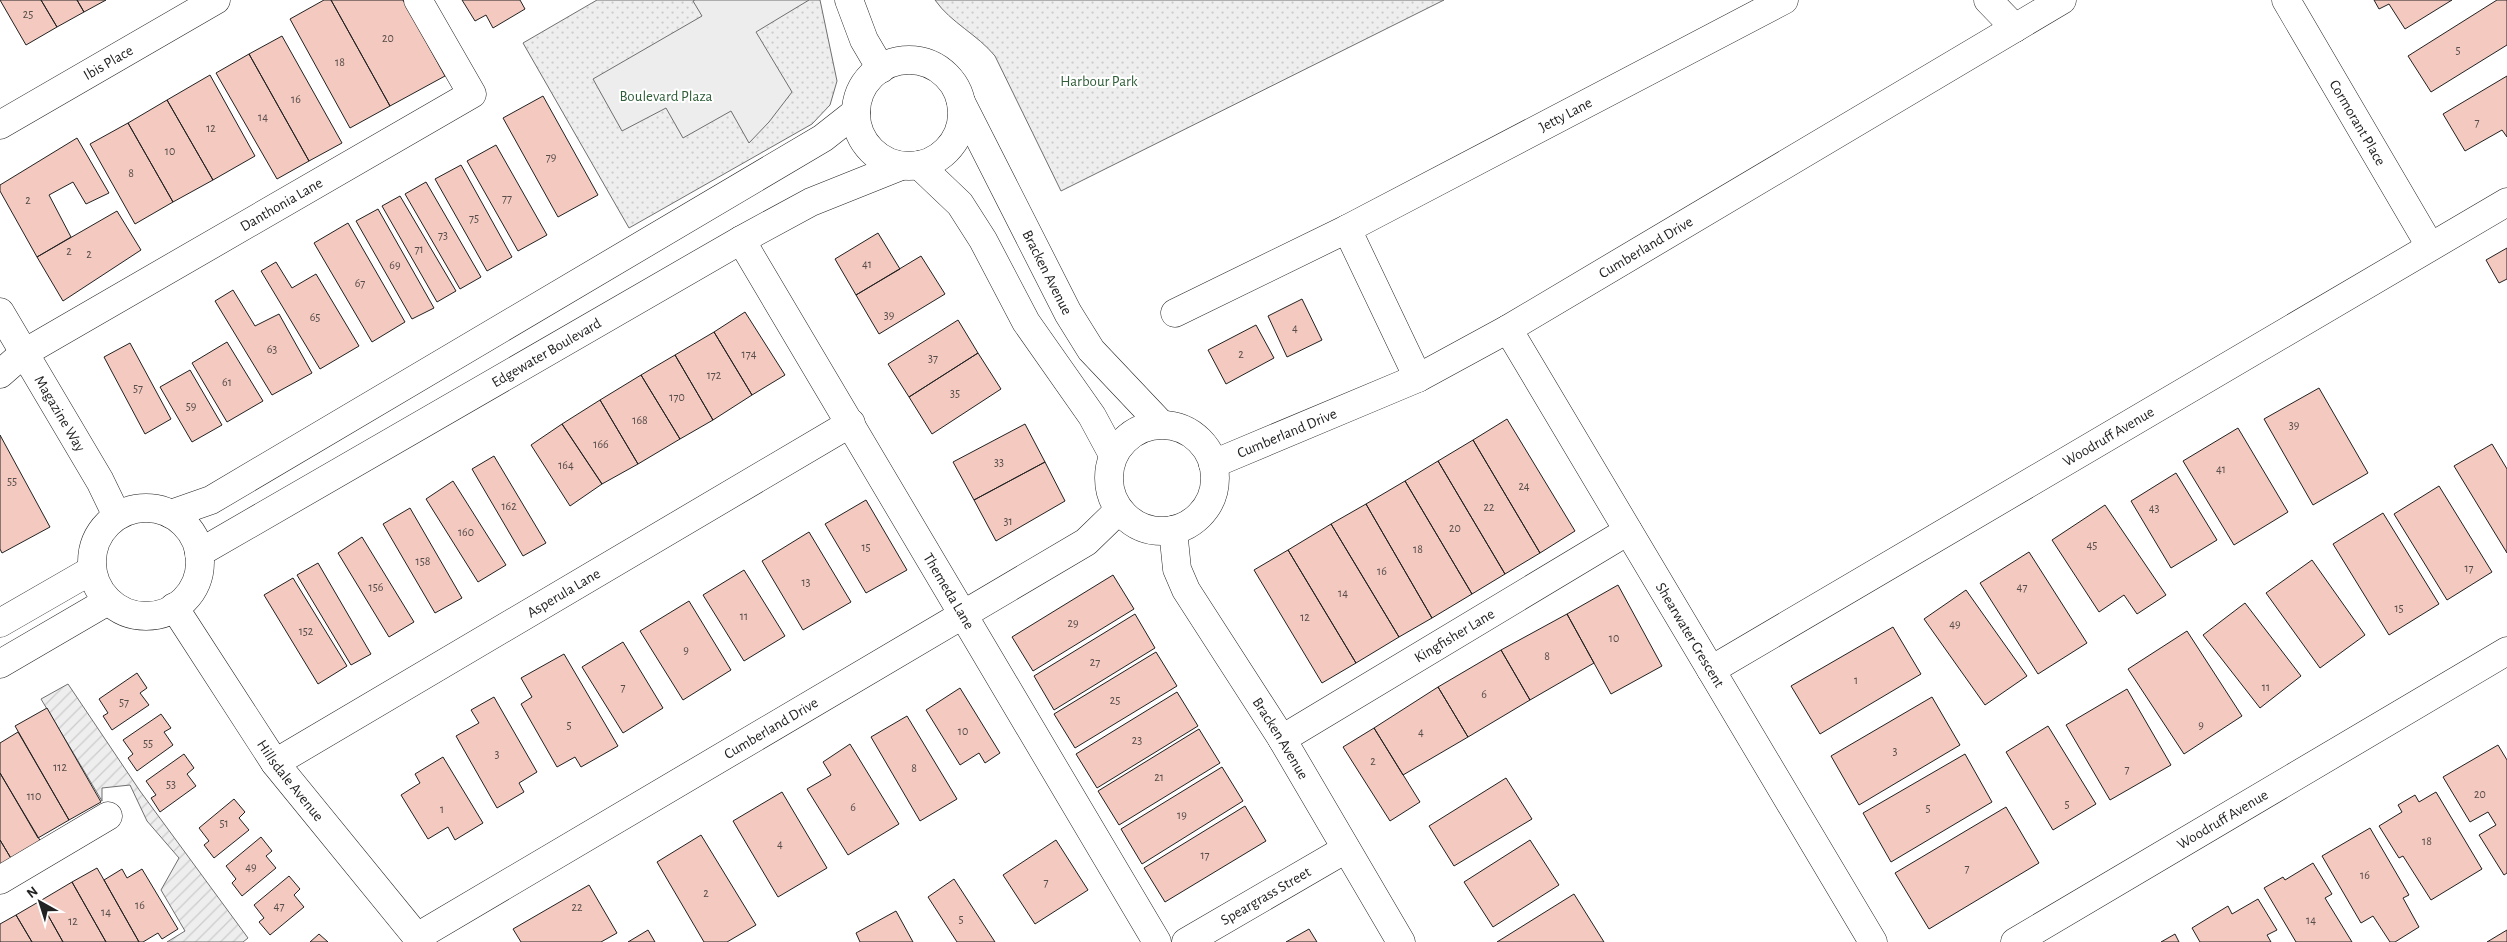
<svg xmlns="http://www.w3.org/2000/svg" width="2507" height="942" viewBox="0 0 2507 942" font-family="'Alegreya Sans',sans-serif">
	<defs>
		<pattern id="park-dots" width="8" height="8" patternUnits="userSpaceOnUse" patternTransform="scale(1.25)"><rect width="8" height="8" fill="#eee"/><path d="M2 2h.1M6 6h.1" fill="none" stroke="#ccc" stroke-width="1.8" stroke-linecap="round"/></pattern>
		<pattern id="garden-furrows" width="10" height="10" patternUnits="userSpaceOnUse" patternTransform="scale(1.25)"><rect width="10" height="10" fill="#eee"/><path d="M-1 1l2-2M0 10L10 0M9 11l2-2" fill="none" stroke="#ccc"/></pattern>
	</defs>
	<rect width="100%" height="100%" fill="#fff"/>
	<path fill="url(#park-dots)" stroke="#6f6f6f" d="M597 0H820L837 81 830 105 812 124 629 228 523 43Z
		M935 0H1444L1061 191 995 56C977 34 951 23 935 0Z"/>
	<path fill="url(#garden-furrows)" stroke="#6f6f6f" d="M68 684 140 791 248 938 243 942H167L185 931 161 890 179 858 147 821 130 785 102 788V801L41 699Z"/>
	<path fill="#ededed" stroke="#6f6f6f" d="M695 0H809L756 32 792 92 769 122 749 143 731 111 683 138 666 108 622 131 593 79 702 16 693 1Z"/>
	<path fill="#f3c9c0" stroke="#222" d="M0 0H41L57 27 26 45Z
		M41 0H77L84 12 57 27Z
		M77 0H106L84 12Z
		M324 0H331L390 106 350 128 290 19Z
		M331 0H403L445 76 390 106Z
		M462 0H520L525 9 493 28 486 15 475 21Z
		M2374 0H2452L2405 29 2389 4 2379 9Z
		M2497 0H2507V45L2431 92 2408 56Z
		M282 36 342 143 309 161 249 54Z
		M249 54 309 161 277 179 216 73Z
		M210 75 255 156 213 180 167 100Z
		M2507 76V137L2502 130 2465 151 2443 114Z
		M543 96 598 195 558 217 503 118Z
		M167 100 213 180 173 202 128 123Z
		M128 123 173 202 135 224 90 144Z
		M77 138 109 193 86 204 73 182 49 195 71 237 37 257 0 191V185Z
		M496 145 547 235 518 251 467 161Z
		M461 165 512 257 487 271 435 179Z
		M426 182 481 277 460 289 405 194Z
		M400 196 456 291 437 302 382 206Z
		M378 209 434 308 412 319 356 221Z
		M117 211 141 250 63 301 37 257Z
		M348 223 405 322 372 342 314 243Z
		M878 233 900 269 856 295 835 259Z
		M2507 248V279L2499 283 2486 260Z
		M921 256 945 294 879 334 856 295Z
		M276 262 292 288 316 274 359 346 320 369 261 271Z
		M233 290 255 326 279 314 312 373 272 395 215 301Z
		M1302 299 1322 340 1287 357 1268 316Z
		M745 312 785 375 752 395 714 332Z
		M958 320 978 353 909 397 888 364Z
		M1256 325 1274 358 1226 384 1208 350Z
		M714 332 752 395 713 420 675 355Z
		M227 342 263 401 227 422 192 363Z
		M130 343 171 419 145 434 104 357Z
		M978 353 1001 389 932 434 909 397Z
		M675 355 713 420 680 439 641 375Z
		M190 370 222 425 192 442 160 387Z
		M641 375 680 439 638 464 600 400Z
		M2319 388 2368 473 2313 505 2264 419Z
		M600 400 638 464 602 484 562 424Z
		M1507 419 1575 531 1540 553 1473 440Z
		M562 424 602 484 570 506 531 445Z
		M1025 424 1045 462 974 500 953 462Z
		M2238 428 2288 512 2234 545 2183 461Z
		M0 435 50 527 2 553 0 549Z
		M1473 440 1540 553 1505 574 1438 461Z
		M2492 444 2507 469V553L2454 466Z
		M494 456 546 543 523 556 472 469Z
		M1438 461 1505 574 1472 594 1405 481Z
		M1045 462 1065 501 996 541 974 500Z
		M2176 473 2217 540 2171 568 2131 501Z
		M453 481 506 565 478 582 426 499Z
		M1405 481 1472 594 1432 618 1366 504Z
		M2439 486 2492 572 2447 600 2394 514Z
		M866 500 907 570 866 593 825 524Z
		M1366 504 1432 618 1399 637 1331 524Z
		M2105 505 2166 595 2137 614 2124 595 2099 612 2052 540Z
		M410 508 462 598 435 613 383 524Z
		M2383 513 2439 604 2389 635 2333 544Z
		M1331 524 1399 637 1356 663 1288 550Z
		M809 532 851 602 803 630 762 561Z
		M362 537 414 622 389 637 338 553Z
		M1288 550 1356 663 1322 683 1254 570Z
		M2029 552 2087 643 2038 674 1980 583Z
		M2312 560 2365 635 2320 668 2266 593Z
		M318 563 371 654 351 665 297 575Z
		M744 570 785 636 744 661 703 595Z
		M1113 575 1134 609 1033 671 1012 637Z
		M293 578 347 666 318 684 264 595Z
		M1618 585 1662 666 1611 694 1567 614Z
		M1966 590 2027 676 1985 705 1924 619Z
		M689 601 731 670 683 700 640 631Z
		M2245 603 2301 676 2260 708 2203 635Z
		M1135 614 1155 648 1054 710 1034 676Z
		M1567 614 1594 663 1530 700 1501 650Z
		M1893 627 1921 674 1820 734 1791 686Z
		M2187 631 2242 716 2184 754 2128 669Z
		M623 642 663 708 623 733 582 667Z
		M1501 650 1530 700 1468 737 1438 687Z
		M1156 652 1177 686 1075 748 1054 714Z
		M564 654 618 746 581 767 575 757 557 767 521 704 532 697 521 678Z
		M137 673 147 688 140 693 149 705 112 730 103 716 108 713 99 699Z
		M1438 687 1468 737 1403 775 1374 728Z
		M960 688 1000 753 985 763 979 753 960 765 926 710Z
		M2127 689 2171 765 2110 800 2066 725Z
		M1177 692 1198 726 1097 788 1076 754Z
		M494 697 537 772 519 783 524 792 497 808 456 736 479 723 471 710Z
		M1932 697 1960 745 1859 805 1831 756Z
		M47 708 101 802 69 820 15 726Z
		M161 714 171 728 164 732 173 745 137 771 128 758 133 754 123 740Z
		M907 716 957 799 920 821 871 737Z
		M2048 726 2096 804 2053 830 2006 752Z
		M1374 728 1420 802 1390 821 1343 747Z
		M1199 729 1220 763 1119 825 1098 791Z
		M18 732 69 820 38 838 0 773V743Z
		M850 744 899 824 848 855 807 789 831 775 823 762Z
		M2498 745 2507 760V873L2504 875 2479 835 2496 825 2488 812 2470 822 2443 777Z
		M184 754 194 768 187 774 196 786 160 812 151 798 156 795 146 781Z
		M1965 754 1992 802 1891 862 1863 813Z
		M443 757 483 823 455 840 448 827 428 839 401 795 420 783 415 774Z
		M1222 767 1243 801 1142 864 1121 829Z
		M0 773 41 842 12 860 0 840Z
		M1506 778 1532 819 1454 866 1429 826Z
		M782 792 827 868 778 897 733 821Z
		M2436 792 2482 869 2431 900 2403 856 2399 858 2379 826 2402 812 2398 805 2415 795 2419 802Z
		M234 799 245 812 239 818 249 830 214 858 204 845 209 841 199 828Z
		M1245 806 1266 841 1165 902 1144 868Z
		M2006 807 2039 863 1929 929 1895 873Z
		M2370 828 2409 895 2403 898 2419 927 2395 942H2390L2373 916 2361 923 2322 856Z
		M701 835 756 925 727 942H704L657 862Z
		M261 837 272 851 266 856 276 868 242 896 232 883 236 879 226 866Z
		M0 840 12 860 0 866Z
		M1056 840 1088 890 1035 924 1003 875Z
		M1530 840 1559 885 1493 927 1464 882Z
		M2313 863 2332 894 2325 898 2352 942H2296L2264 888 2283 877 2285 880Z
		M97 868 104 880 139 942H106L72 882Z
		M122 869 127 878 142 869 178 929 162 939 158 933 143 942H139L104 880Z
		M289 876 300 889 294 895 304 907 270 935 259 922 264 918 254 905Z
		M954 879 995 942H957L928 897Z
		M72 882 106 942H63L40 901Z
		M589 885 617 933 601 942H521L513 929Z
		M1574 894 1604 942H1497Z
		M2258 899 2277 930 2267 935 2271 942H2200L2192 928 2228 906 2232 914Z
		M40 901 63 942H32L16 915Z
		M896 911 913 942H860L856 933Z
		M16 915 32 942H0V924Z
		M1309 929 1317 942H1286Z
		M648 930 655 942H628Z
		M2507 930V942H2487Z
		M319 934 328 942H310Z
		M2175 934 2179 942H2161Z"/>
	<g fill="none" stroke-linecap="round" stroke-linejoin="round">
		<defs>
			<g id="minor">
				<path d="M849 0 864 40 881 69"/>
				<path d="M1988 0 2015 28"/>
				<path id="s1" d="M2286 0 2430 246"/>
				<circle cx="909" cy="113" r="53"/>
				<path id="s2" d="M961 102 1068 313 1091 350 1161 424"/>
				<path id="s3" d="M0 125 216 0"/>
				<path d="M919 165 960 204 983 240 1026 322 1092 416 1113 455"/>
				<path d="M1347 229 1418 378"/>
				<path id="s4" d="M741 240 1157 942"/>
				<path id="s5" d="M0 312 100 481 117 516"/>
				<path id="s6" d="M1175 313 1347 229 1784 0"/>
				<path id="s7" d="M1508 329 1873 942"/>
				<path id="s8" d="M0 374 24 353 472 94 418 0"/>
				<circle cx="1162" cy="478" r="53"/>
				<path id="s9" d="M1213 464 1418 378 1508 329 2062 0"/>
				<circle cx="146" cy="562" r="54"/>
				<path d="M171 514 211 500 823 138 856 112"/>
				<path id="s10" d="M1173 530 1177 569 1186 590 1282 739 1401 942"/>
				<path id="s11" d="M199 553 741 240 811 202 901 166"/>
				<path id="s12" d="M174 607 275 763 421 942"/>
				<path d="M0 623 92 570"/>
				<path d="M0 664 108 601"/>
				<path id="s13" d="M1711 670 2507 202"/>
				<path id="s14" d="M1282 739 1628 531"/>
				<path id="s15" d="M275 763 851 423"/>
				<path d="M0 880 108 816"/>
				<path id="s16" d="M417 937 1086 542 1119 510"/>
				<path id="s17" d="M1186 942 1346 849"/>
				<path id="s18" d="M2015 942 2507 651"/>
			</g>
		</defs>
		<use href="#minor" stroke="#222" stroke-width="29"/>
		<use href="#minor" stroke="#fff" stroke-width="28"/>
	</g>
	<g text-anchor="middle" stroke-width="4" stroke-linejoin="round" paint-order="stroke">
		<g font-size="12" fill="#564c4a">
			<text x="28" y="18">25</text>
			<text x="388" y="42">20</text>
			<text x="2458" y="54">5</text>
			<text x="340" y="66">18</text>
			<text x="296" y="103">16</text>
			<text x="263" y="121">14</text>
			<text x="2477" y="126">7</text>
			<text x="211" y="132">12</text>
			<text x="170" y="155">10</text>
			<text x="551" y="161">79</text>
			<text x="131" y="177">8</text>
			<text x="507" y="202">77</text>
			<text x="28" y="204">2</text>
			<text x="474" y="222">75</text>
			<text x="443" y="239">73</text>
			<text x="419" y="253">71</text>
			<text x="69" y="255">2</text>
			<text x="89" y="258">2</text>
			<text x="867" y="268">41</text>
			<text x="395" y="269">69</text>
			<text x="360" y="287">67</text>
			<text x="889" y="319">39</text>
			<text x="315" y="321">65</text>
			<text x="1295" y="332">4</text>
			<text x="272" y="353">63</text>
			<text x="749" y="358">174</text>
			<text x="1241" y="358">2</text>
			<text x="933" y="362">37</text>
			<text x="714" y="379">172</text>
			<text x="227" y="386">61</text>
			<text x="138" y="392">57</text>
			<text x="955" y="397">35</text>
			<text x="677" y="401">170</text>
			<text x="191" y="410">59</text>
			<text x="640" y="424">168</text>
			<text x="2294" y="429">39</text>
			<text x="601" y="448">166</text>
			<text x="999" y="466">33</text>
			<text x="566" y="469">164</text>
			<text x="2221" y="473">41</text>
			<text x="12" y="485">55</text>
			<text x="1524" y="490">24</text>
			<text x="509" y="510">162</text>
			<text x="1489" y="511">22</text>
			<text x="2154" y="512">43</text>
			<text x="1008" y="525">31</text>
			<text x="1455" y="532">20</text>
			<text x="466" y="536">160</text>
			<text x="2092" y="549">45</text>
			<text x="866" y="551">15</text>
			<text x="1418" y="553">18</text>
			<text x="423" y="565">158</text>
			<text x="2469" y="572">17</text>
			<text x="1382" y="575">16</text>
			<text x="806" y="586">13</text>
			<text x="376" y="591">156</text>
			<text x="2022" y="591">47</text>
			<text x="1343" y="597">14</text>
			<text x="2399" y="612">15</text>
			<text x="744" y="620">11</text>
			<text x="1305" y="621">12</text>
			<text x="1073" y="627">29</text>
			<text x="1955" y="628">49</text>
			<text x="306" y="635">152</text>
			<text x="1614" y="642">10</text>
			<text x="686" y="654">9</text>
			<text x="1547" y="660">8</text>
			<text x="1095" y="666">27</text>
			<text x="1856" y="684">1</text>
			<text x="623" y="691">7</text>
			<text x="2266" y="691">11</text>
			<text x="1484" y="698">6</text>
			<text x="1115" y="704">25</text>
			<text x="124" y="706">57</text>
			<text x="569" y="729">5</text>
			<text x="2201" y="729">9</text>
			<text x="963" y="735">10</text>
			<text x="1421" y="736">4</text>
			<text x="1137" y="744">23</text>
			<text x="148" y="747">55</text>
			<text x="1895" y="755">3</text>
			<text x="497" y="758">3</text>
			<text x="1373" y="765">2</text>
			<text x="60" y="771">112</text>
			<text x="914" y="772">8</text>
			<text x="2127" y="773">7</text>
			<text x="1159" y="781">21</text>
			<text x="171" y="788">53</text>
			<text x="2480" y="798">20</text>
			<text x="34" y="800">110</text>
			<text x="2067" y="808">5</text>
			<text x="853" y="811">6</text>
			<text x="1928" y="812">5</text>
			<text x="442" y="813">1</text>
			<text x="1182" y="819">19</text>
			<text x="224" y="827">51</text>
			<text x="2427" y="845">18</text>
			<text x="780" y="848">4</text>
			<text x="1205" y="859">17</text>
			<text x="251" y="871">49</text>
			<text x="1967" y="872">7</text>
			<text x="2365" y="879">16</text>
			<text x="1046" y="886">7</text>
			<text x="706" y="897">2</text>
			<text x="140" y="909">16</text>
			<text x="279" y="910">47</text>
			<text x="577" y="911">22</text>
			<text x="106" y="916">14</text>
			<text x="961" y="923">5</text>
			<text x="2311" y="924">14</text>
			<text x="73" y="925">12</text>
		</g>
		<g font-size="15" fill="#222" stroke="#fff">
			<text dy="5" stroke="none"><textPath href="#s3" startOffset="125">Ibis Place</textPath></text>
			<text dy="5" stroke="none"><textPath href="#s6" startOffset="438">Jetty Lane</textPath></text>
			<text dy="5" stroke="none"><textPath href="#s1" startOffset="142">Cormorant Place</textPath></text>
			<text dy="5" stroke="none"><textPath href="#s8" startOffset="329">Danthonia Lane</textPath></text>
			<text dy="5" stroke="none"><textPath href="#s9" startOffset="485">Cumberland Drive</textPath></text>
			<text dy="5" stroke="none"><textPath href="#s2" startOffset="191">Bracken Avenue</textPath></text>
			<text dy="5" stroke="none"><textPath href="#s11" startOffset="401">Edgewater Boulevard</textPath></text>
			<text dy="5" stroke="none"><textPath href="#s5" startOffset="118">Magazine Way</textPath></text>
			<text dy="5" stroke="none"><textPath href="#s9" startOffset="80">Cumberland Drive</textPath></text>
			<text dy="5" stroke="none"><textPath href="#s13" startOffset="461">Woodruff Avenue</textPath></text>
			<text dy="5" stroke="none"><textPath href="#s4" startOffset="408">Themeda Lane</textPath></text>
			<text dy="5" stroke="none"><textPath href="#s15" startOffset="335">Asperula Lane</textPath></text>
			<text dy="5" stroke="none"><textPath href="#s14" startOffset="201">Kingfisher Lane</textPath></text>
			<text dy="5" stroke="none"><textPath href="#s7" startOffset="356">Shearwater Crescent</textPath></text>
			<text dy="5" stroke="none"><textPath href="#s16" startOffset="411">Cumberland Drive</textPath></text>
			<text dy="5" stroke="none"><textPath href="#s10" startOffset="238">Bracken Avenue</textPath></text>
			<text dy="5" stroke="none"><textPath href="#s12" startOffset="209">Hillsdale Avenue</textPath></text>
			<text dy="5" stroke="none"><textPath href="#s18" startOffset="241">Woodruff Avenue</textPath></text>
			<text dy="5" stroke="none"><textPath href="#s17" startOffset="92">Speargrass Street</textPath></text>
		</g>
		<g font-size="15" fill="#2f5e38" stroke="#fff">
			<text x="1099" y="86">Harbour Park</text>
			<text x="666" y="101">Boulevard Plaza</text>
		</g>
	</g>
	<g transform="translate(40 902) rotate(321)" stroke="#ffffff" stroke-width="4" paint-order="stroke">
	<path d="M0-4L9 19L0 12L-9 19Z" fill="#222222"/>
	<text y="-8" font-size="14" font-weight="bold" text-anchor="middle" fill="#222222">N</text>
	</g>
</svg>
